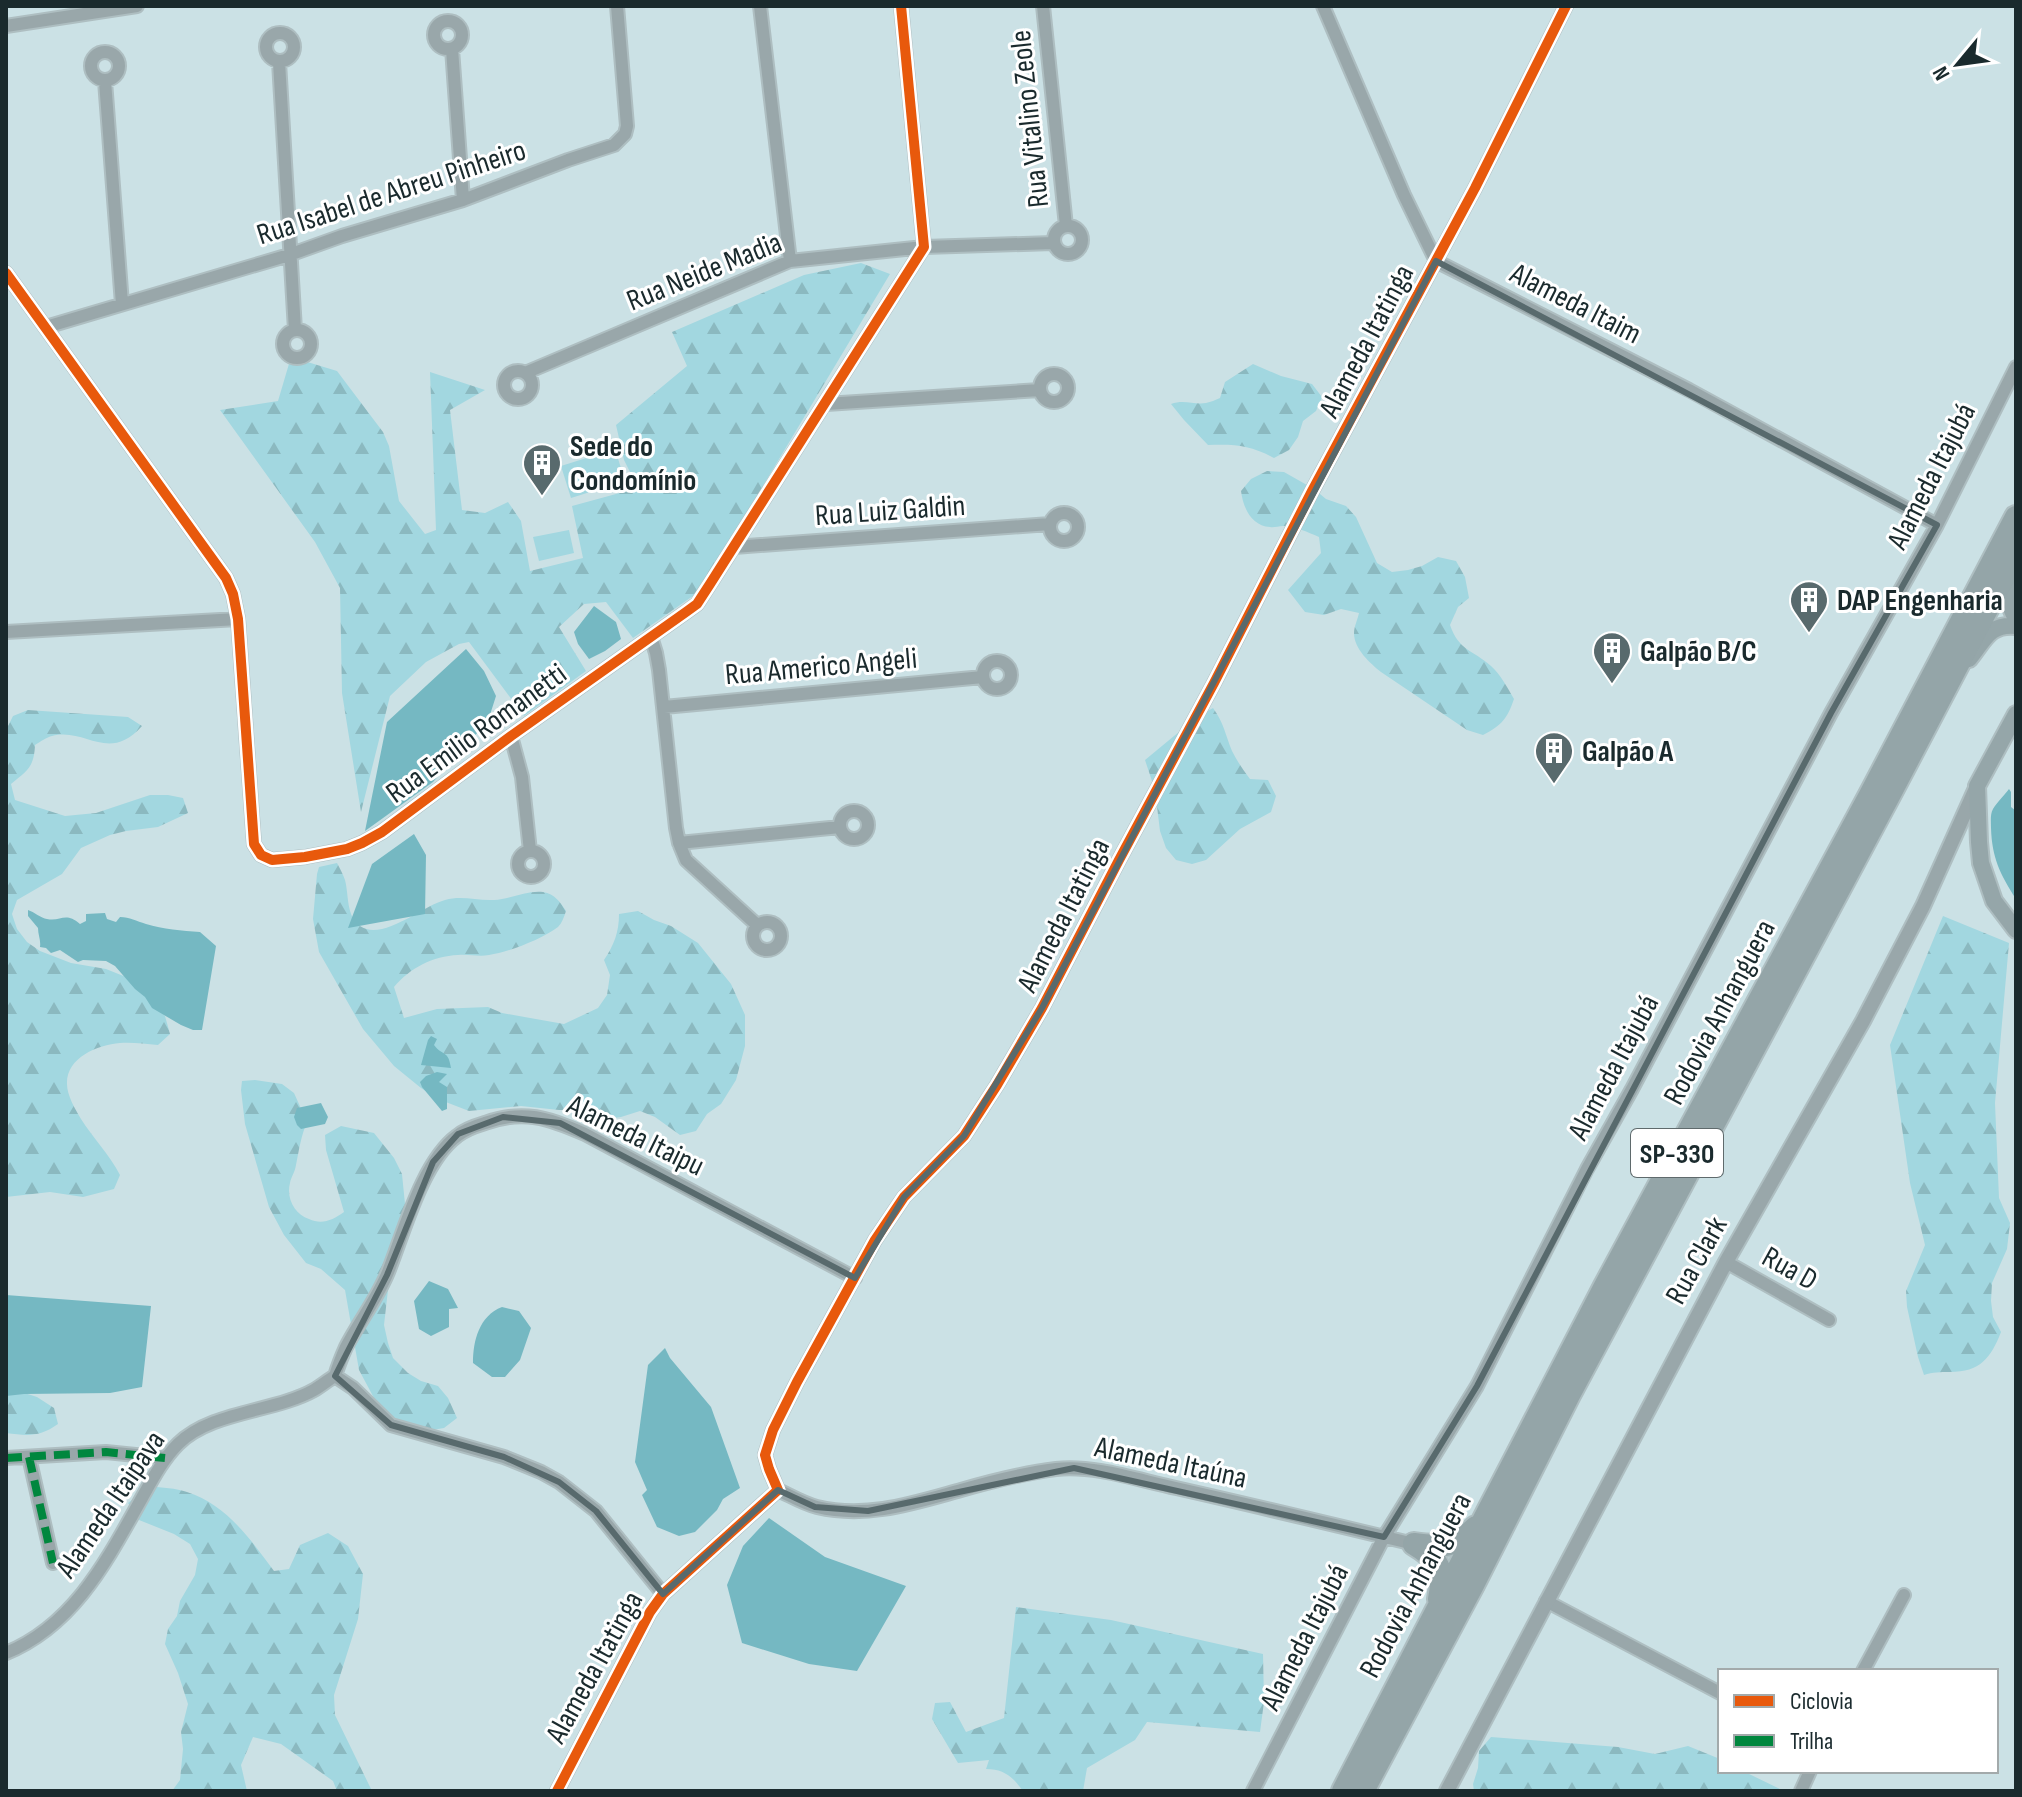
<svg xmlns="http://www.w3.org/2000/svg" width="2022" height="1797" viewBox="0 0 2022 1797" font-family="'Sofia Sans Condensed',sans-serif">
	<defs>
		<pattern id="forest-firs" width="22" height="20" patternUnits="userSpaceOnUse" patternTransform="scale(2)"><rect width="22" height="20" fill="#a2d7e0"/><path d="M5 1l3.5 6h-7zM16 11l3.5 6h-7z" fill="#8bb9c0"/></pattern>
	</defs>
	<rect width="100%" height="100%" fill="#cbe1e5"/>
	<path fill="url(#forest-firs)" d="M861 263 890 274 700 591 633 638 606 602 584 604 559 627 586 671 524 716 469 642 459 644 426 662 390 696 361 812 342 693 340 588 315 542 220 410 278 401 291 357 337 371 383 432 389 446 399 501 425 534 436 530 430 372 485 390 450 410 462 510 485 513 508 502 521 521 530 571 583 558 572 506 638 488 624 460 616 425 687 366 672 332 804 275Z
		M1253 364 1281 376 1312 384 1322 397 1316 411 1303 421 1298 437 1289 450 1274 458C1250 445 1235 444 1208 445L1184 420 1171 404C1184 399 1194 405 1206 403 1211 402 1215 400 1220 398L1225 382Z
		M1267 471 1284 472 1314 489 1326 499 1346 506 1356 517 1377 563 1392 572 1408 570 1422 566 1438 557 1456 561 1465 577 1469 598 1458 607 1450 625C1459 651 1472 649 1491 666 1501 675 1507 687 1514 699 1507 719 1502 725 1483 735L1467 730 1381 672C1370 663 1354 649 1354 633 1354 627 1358 618 1359 613L1341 609 1324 615 1305 612 1288 590 1321 553 1319 537C1307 532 1295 526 1283 526 1278 526 1274 528 1270 527 1251 526 1243 507 1241 491L1251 479Z
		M1213 708C1224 723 1225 734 1232 751 1237 761 1243 770 1250 779L1268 780 1276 796 1271 812 1240 829 1206 860 1192 864 1176 860 1166 848 1160 831 1155 790 1145 760 1197 717Z
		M28 710 128 717 142 726C108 764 86 727 52 736 47 737 40 742 35 745 34 767 28 770 11 784L15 800 65 816 96 813 150 795H168L183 798 188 813 158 827 126 831 110 835 81 848 62 874 17 900 12 914 17 929 27 942 40 951 71 963 106 969 126 977 165 1016 170 1034 158 1045C145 1044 132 1042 120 1043 97 1045 66 1058 67 1084 67 1095 75 1109 81 1119 93 1138 109 1154 120 1175L114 1189 83 1197 50 1192 6 1197V730L13 716Z
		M337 863C340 869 343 874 345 880 349 895 346 916 360 926 382 942 422 906 445 900 462 895 477 901 494 900 510 899 528 890 543 892 555 894 560 902 566 911 564 917 562 923 558 927 542 939 509 952 489 955 479 957 469 954 458 955 433 956 410 968 394 987L404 1018 437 1009 488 1007 502 1013 564 1024 598 1008 607 995 610 975 604 960C614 945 619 932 619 914L638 911 654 920 671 926 698 943 731 984 745 1015V1046L736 1080 721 1104 707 1114 696 1131 680 1135 655 1117 640 1111 621 1117 606 1119 576 1110H559L521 1106 469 1111 438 1099 421 1088 394 1066 363 1029 319 952 313 919 317 874 319 867Z
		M1943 916 2009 943 1995 1103 1999 1198 2010 1223 2007 1249 1992 1283 1991 1301 1993 1317 2001 1332C1991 1358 1980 1372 1950 1372 1940 1372 1933 1372 1924 1375L1918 1357 1907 1307 1906 1291 1925 1245 1910 1183 1890 1045Z
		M255 1080 282 1084 294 1093 307 1122C301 1136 299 1150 296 1165 295 1172 291 1177 290 1183 286 1199 295 1214 309 1219 322 1225 333 1220 344 1212L326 1150 325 1135 341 1126 374 1133 394 1158 402 1174 405 1204 388 1290 384 1325 388 1343 393 1358 408 1373 421 1381 438 1386 448 1398 457 1418 444 1428 426 1431 396 1422 382 1413 359 1370 345 1290 321 1269 306 1263 284 1235 269 1207 245 1124 241 1090 242 1081Z
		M6 1387 37 1397 54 1408 58 1424C40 1437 28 1436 6 1433Z
		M150 1486C162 1488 176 1488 187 1492 227 1505 250 1539 274 1571L289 1569 300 1545 328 1533 348 1546 363 1574 358 1619 334 1695 335 1715 372 1791H337L333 1781 281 1744 253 1737 241 1765 247 1791H172L180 1780 183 1749 181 1732 188 1704 178 1673 165 1644 168 1629 177 1616 180 1601 195 1575 198 1559 190 1544 174 1534 139 1520 128 1503Z
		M1016 1607 1111 1620 1263 1654 1264 1702 1260 1732 1147 1722 1135 1740 1087 1768 1083 1791H1023C1013 1777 1004 1769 986 1769L989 1760 958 1763 932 1719 935 1703 950 1702 966 1732 1004 1718Z
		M1491 1737 1618 1747 1655 1754 1688 1746 1720 1759V1771H1743L1784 1791H1474L1473 1784 1478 1768 1479 1751Z"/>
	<path fill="#a2d7e0" d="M615 449 625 481 571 498 561 466Z
		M569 530 574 553 539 561 533 537Z"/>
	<path fill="#75b8c2" d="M594 606 616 622 621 639 605 651 589 659 578 644 574 632Z
		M466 649 484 671 496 696 488 721 433 782 365 831 387 722Z
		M2009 789 2011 792V807L2016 811V834L2014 838 2016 841V899C2000 874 1992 858 1991 828 1991 822 1990 814 1993 809 1997 802 2004 796 2009 789Z
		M414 834 426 855 425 914 348 928 372 864Z
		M28 910C34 912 41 918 47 919 61 922 65 911 80 924L86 921V914L105 913 107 919 116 922 120 917C130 917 136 921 146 924 163 929 182 931 200 932L216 946 202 1030H193L181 1025 152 1008 145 997 135 989 115 966 106 961 83 960 78 962 60 950 51 953 46 948 40 947C41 940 38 935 38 928L28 916Z
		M431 1036 437 1039 434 1045C443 1057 448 1049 451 1068L421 1065 428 1040Z
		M437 1072 447 1074 439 1082 447 1087V1109L442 1111 422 1087 420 1082 426 1076Z
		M321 1103 328 1117 325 1124 301 1129 297 1125 294 1117 297 1108Z
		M429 1281 448 1289 458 1308 449 1309V1327L431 1336 419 1329 414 1301Z
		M6 1295 151 1306 142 1387 110 1393 24 1394 6 1396Z
		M502 1307 519 1311 531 1328 520 1360 505 1377H492L473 1363C473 1341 479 1316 502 1307Z
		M665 1348 670 1358 711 1407 740 1488 723 1499 717 1510 695 1532 679 1536 657 1527 642 1495 647 1490 635 1462 648 1365Z
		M769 1518 825 1557 906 1586 857 1671 809 1664 742 1643 727 1585 743 1546Z"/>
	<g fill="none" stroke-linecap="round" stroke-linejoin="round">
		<defs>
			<path id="minor" d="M760 6 790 261
				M1043 6 1066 226
				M1323 6 1404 195 1436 261 1689 390 1937 525
				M434 35a14 14 0 1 1 28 0a14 14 0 1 1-28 0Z
				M6 26 137 6
				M266 47a14 14 0 1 1 28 0a14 14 0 1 1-28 0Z
				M452 49 463 200
				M91 66a14 14 0 1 1 28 0a14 14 0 1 1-28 0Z
				M279 62 295 330
				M105 81 122 304
				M1054 240a14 14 0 1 1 28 0a14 14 0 1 1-28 0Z
				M6 273 226 578 233 594 238 619 254 844 261 855 272 860 305 857 347 849 362 843 382 832 511 736 686 612 697 604 710 584 924 247 901 6
				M46 327 289 255 342 236 463 200 568 160 614 145 625 134 627 126 617 6
				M283 344a14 14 0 1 1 28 0a14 14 0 1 1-28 0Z
				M504 385a14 14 0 1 1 28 0a14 14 0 1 1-28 0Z
				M525 373 790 261 924 247 1053 243
				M1040 388a14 14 0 1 1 28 0a14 14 0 1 1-28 0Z
				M826 404 1040 390
				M1050 527a14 14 0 1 1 28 0a14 14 0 1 1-28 0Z
				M734 547 1050 524
				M6 632 238 619
				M651 637 656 653 659 670 676 828 679 843 686 860 757 925
				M983 675a14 14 0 1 1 28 0a14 14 0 1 1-28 0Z
				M664 707 983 677
				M511 736 522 777 530 851
				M840 825a14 14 0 1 1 28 0a14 14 0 1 1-28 0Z
				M679 843 840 827
				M518 864a13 13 0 1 1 26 0a13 13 0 1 1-26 0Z
				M753 936a14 14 0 1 1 28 0a14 14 0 1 1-28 0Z
				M1726 1262 1829 1320
				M335 1376C338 1366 342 1356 346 1347 359 1322 377 1299 388 1272 404 1232 422 1162 457 1136 464 1130 475 1126 485 1123 523 1109 549 1118 585 1134L855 1278
				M29 1457 53 1563
				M6 1458 106 1452 165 1458
				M778 1490C791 1496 804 1504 817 1507 867 1519 914 1503 961 1490 992 1481 1024 1473 1056 1469 1096 1465 1138 1480 1176 1488 1256 1506 1335 1525 1414 1544
				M1546 1601 1720 1693
				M6 1653C72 1626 105 1564 138 1505 150 1484 161 1461 178 1444 211 1411 275 1412 314 1390 321 1386 328 1380 335 1376L353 1388 391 1425 504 1457 541 1472 559 1482 596 1511 663 1594
				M1863 1671 1904 1595
				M557 1791 650 1612 663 1594 778 1490 769 1469 765 1455 773 1430 797 1382 875 1240 904 1197 964 1136 997 1085 1042 1008 1119 860 1214 683 1312 491 1475 188 1566 6
				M1253 1791 1384 1537 1477 1386 1587 1169 1632 1089 1831 713 1937 525 2016 367
				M1801 1791 1810 1771"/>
			<path id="tertiary" d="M1447 1791 1726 1262 1863 1021 1923 906 1977 786"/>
			<path id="secondary" d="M2016 579C2010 594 2007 605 2016 618
				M1969 659C1984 641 1989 623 2016 626
				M2016 714 1977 786 1979 842 1981 863 1994 901 2016 930"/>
			<path id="motorway" d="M1414 1544C1439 1559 1445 1570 1439 1599
				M1414 1544C1442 1548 1455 1547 1476 1527
				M1343 1791 1605 1286 1870 795 2016 517
				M1363 1791 1473 1585 1569 1395 1890 794 2016 554"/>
		</defs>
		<use href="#minor" stroke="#aebec1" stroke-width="16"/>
		<use href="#tertiary" stroke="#aebec1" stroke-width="18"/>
		<use href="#secondary" stroke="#aebec1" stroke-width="20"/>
		<use href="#motorway" stroke="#aebec1" stroke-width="26"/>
		<use href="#minor" stroke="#99a7aa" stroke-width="12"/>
		<use href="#tertiary" stroke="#99a7aa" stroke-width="14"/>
		<use href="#secondary" stroke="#95a6a9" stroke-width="16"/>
		<use href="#motorway" stroke="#94a5a8" stroke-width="22"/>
		<path stroke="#00873e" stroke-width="8" stroke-dasharray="16 8" stroke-linecap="butt" d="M29 1457 53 1563
			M6 1458 106 1452 165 1458"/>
		<defs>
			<path id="cycleway" d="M6 273 226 578 233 594 238 619 254 844 261 855 272 860 305 857 347 849 362 843 382 832 511 736 686 612 697 604 710 584 924 247 901 6
				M557 1791 650 1612 663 1594 778 1490 769 1469 765 1455 773 1430 797 1382 875 1240 904 1197 964 1136 997 1085 1042 1008 1119 860 1214 683 1312 491 1475 188 1566 6"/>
		</defs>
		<use href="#cycleway" stroke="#fff" stroke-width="15"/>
		<use href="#cycleway" stroke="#e8590c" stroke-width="10"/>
	</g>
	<path fill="none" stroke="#586a6d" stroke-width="6" stroke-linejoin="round" d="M1436 261 1937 525 1831 713 1477 1386 1384 1537 1074 1468 868 1511 815 1507 778 1490 663 1594 596 1511 559 1482 504 1457 391 1425 335 1376 387 1275 433 1162 458 1134 503 1117 560 1123 855 1278 904 1197 964 1136 1042 1008Z"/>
	<defs>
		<symbol id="building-pin" viewBox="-11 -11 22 30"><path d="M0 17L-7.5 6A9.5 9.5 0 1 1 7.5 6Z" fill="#586a6d" stroke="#fff"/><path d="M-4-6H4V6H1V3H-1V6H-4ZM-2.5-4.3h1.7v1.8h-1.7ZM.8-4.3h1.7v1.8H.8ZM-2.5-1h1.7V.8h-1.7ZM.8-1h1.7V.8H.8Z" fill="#fff"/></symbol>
	</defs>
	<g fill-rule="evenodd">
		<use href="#building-pin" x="520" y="441" width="44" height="60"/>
		<use href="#building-pin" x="1787" y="578" width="44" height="60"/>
		<use href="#building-pin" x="1590" y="629" width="44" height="60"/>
		<use href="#building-pin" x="1532" y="729" width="44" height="60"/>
	</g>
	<g text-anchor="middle" stroke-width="6" stroke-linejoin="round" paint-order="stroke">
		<rect fill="#fff" stroke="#5f6a6c" stroke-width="2" x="1631" y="1129" width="92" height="48" rx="6"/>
		<g font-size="28" font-weight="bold" fill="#1a2a2d">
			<text x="1677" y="1163">SP-330</text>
		</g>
		<g font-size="30" fill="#1a2a2d" stroke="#fff">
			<text transform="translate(1029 119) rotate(-96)" y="10">Rua Vitalino Zeole</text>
			<text transform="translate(391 192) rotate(-18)" y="10">Rua Isabel de Abreu Pinheiro</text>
			<text transform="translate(704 271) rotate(-22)" y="10">Rua Neide Madia</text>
			<text transform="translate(1576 303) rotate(27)" y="10">Alameda Itaim</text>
			<text transform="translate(1366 341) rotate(-62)" y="10">Alameda Itatinga</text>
			<text transform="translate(1931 476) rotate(-63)" y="10">Alameda Itajubá</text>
			<text transform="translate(890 510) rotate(-4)" y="10">Rua Luiz Galdin</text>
			<text transform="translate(821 666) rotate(-5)" y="10">Rua Americo Angeli</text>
			<text transform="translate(476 733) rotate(-36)" y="10">Rua Emilio Romanetti</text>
			<text transform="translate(1063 915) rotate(-63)" y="10">Alameda Itatinga</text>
			<text transform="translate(1719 1012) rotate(-62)" y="10">Rodovia Anhanguera</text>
			<text transform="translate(1613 1067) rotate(-62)" y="10">Alameda Itajubá</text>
			<text transform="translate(636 1135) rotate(26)" y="10">Alameda Itaipu</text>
			<text transform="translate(1696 1260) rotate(-61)" y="10">Rua Clark</text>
			<text transform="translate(1790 1268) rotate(29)" y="10">Rua D</text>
			<text transform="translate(1171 1462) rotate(12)" y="10">Alameda Itaúna</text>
			<text transform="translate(110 1504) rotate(-56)" y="10">Alameda Itaipava</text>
			<text transform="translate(1415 1585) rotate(-62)" y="10">Rodovia Anhanguera</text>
			<text transform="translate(1304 1637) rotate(-63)" y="10">Alameda Itajubá</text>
			<text transform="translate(594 1667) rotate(-61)" y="10">Alameda Itatinga</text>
		</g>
		<g font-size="30" font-weight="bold" fill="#1a2a2d" stroke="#fff" text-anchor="start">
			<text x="570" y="456">Sede do<tspan x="570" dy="34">Condomínio</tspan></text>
			<text x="1837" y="610">DAP Engenharia</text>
			<text x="1640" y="661">Galpão B/C</text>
			<text x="1582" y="761">Galpão A</text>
		</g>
	</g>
	<rect width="2022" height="1797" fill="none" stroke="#1a2a2d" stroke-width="16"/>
	<rect x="1718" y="1669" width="280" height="104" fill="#ffffff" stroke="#a3aaab" stroke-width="2"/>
	<rect x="1734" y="1695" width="40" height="12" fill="#e8590c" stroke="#a3aaab" stroke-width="2"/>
	<text x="1790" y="1709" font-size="24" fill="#1a2a2d">Ciclovia</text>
	<rect x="1734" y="1735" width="40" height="12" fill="#00873e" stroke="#a3aaab" stroke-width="2"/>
	<text x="1790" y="1749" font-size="24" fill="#1a2a2d">Trilha</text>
	<g transform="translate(1958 64) rotate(241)" stroke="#ffffff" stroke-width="6" paint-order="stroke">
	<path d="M0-6L14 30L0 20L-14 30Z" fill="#1a2a2d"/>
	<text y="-12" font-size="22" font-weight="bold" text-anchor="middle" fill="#1a2a2d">N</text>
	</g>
</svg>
